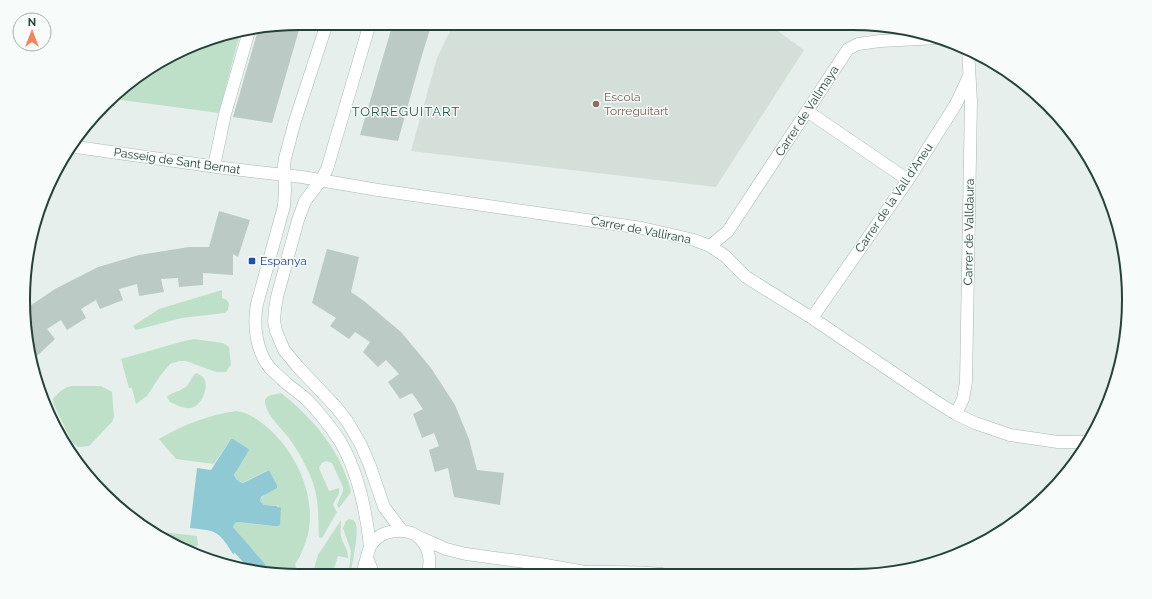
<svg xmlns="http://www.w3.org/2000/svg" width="1152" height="599" viewBox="0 0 1152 599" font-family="Raleway,sans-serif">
	<rect width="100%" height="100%" fill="#e6efeb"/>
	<path fill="#d4dfda" d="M454 23H767L804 50 716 187 411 151 437 58Z"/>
	<path fill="#bfe0c8" d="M240 33 219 113 114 99 131 80 210 38Z
		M222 290V298L227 300 229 304 228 310 225 313 182 318 136 330 133 326 159 309Z
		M194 339 223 343 229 347 231 365 226 372H216L186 361H179L170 364 160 376 147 396 136 404 132 388H129L121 359 184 341Z
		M197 373C198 374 202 376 203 377 210 386 202 406 191 408 184 409 176 405 170 402L167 397C172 392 178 392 184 388 191 384 190 376 197 373Z
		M71 386H101L112 392 114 417 112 422 89 446 78 447 72 442 54 405 53 399C58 393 63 388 71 386Z
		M281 393C313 418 342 452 351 492L339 508 337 505 343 491V487L332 463C325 460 322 461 319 468L329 491 339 488C341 495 335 498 333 505L337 512 322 538 319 537C318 521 319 506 315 490 311 473 299 452 289 438 281 428 264 413 265 400L268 396 272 395Z
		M236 411C248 412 259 420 268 428 299 455 320 504 305 544 302 551 300 558 295 564L296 567 290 575H282L269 573 233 527 235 523 238 522 273 526 279 506 264 505 260 501 261 498 277 485 269 470 266 471 242 483C238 482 236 479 234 475L236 472 231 439 214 464 176 459 159 439C182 425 209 415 236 411Z
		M349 519C351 520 353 519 355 522 360 530 352 566 350 575H347L350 563 351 551 343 528 346 521Z
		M341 520C341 525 340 531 341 536 343 545 348 548 348 558L338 556 332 575H312L318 555Z
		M154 531 197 536 198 546 180 549 177 547Z"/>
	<path fill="#8ec9d4" d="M231 439H233L247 448 249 450 234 475C236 479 238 482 243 483L269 470 277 485V488L261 497 260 501 264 505 276 506 281 508 280 525 278 526H273L238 522 235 523 233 527 269 569 270 573H269L250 570 235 553 233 554C218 530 217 531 190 528L197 468 211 470Z"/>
	<path fill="#bbcac4" d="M301 23 272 123 233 117 258 30Z
		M393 23H432L422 55 398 141 360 135Z
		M219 211 250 220 238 257 233 254V275L203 273V285L179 287 178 278 161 279 164 292 139 296 137 284 119 289 123 300 100 309 96 300 81 309 86 318 67 330 61 320 47 329 55 339 36 357 32 353 24 318V310L55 289 98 267 139 255 189 247H209Z
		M327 249 359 257 351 292 364 301 401 332 431 368 455 405 469 439 477 470 504 473 500 505 454 497 448 468 435 472 429 450 439 446 434 433 422 438 413 414 423 409 412 393 400 399 388 382 399 374 386 360 378 367 363 352 370 342 355 332 349 339 330 326 336 318 312 303Z"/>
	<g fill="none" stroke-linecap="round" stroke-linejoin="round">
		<defs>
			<path id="minor" d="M807 111 908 180
				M69 146 224 168 302 177 378 190 642 228 694 240 710 246 725 256 746 277 812 318 935 401 956 414 975 423 1010 435 1058 442H1087
				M214 166 225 114 249 31
				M710 246 728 231 848 49 858 44 880 41 939 38
				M812 318 908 180 956 104 969 76
				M956 414 963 399 966 382 971 101 968 49
				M585 572C611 572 636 571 662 574"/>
			<path id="tertiary" d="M421 538 446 549 466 554 540 564 585 572 592 574"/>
			<path id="secondary" d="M327 23 295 121 285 158 284 166 285 190 284 206 257 304C253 325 256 351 270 368 275 373 281 378 286 383 293 389 301 394 307 400 319 412 329 425 338 438 358 470 366 509 370 546
				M370 23 327 169 321 180 305 201 298 220 277 297 275 309 274 321 276 331 284 350 298 367 336 407 347 421 361 445 370 466 384 507 402 531
				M367 558 374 575
				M362 575C364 568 368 550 371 545 378 535 385 532 397 531 422 529 435 553 427 575"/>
		</defs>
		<use href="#minor" stroke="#a8b8b2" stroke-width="13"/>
		<use href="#tertiary" stroke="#a8b8b2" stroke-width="13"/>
		<use href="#secondary" stroke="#a4bbb3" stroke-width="13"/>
		<use href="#minor" stroke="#fff" stroke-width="12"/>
		<use href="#tertiary" stroke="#fff" stroke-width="12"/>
		<use href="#secondary" stroke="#fff" stroke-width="12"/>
	</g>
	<circle fill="#8d6e63" stroke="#f7fbf9" stroke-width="1.5" cx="596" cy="104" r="4"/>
	<rect fill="#1a4fb4" stroke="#f7fbf9" stroke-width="1.5" x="248" y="257" width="8" height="8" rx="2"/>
	<g text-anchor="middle" stroke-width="3" stroke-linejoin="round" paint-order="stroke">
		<g font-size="12" fill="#785e54" stroke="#f7fbf9" text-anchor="start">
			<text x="604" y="101">Escola<tspan x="604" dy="14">Torreguitart</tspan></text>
		</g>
		<g font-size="12" fill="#24423a" stroke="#f7fbf9">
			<text transform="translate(807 111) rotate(-57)" y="4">Carrer de Vallmaya</text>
			<text transform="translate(177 161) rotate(8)" y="4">Passeig de Sant Bernat</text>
			<text transform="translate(894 198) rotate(-56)" y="4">Carrer de la Vall d'Aneu</text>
			<text transform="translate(641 230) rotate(11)" y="4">Carrer de Vallirana</text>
			<text transform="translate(969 232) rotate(-89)" y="4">Carrer de Valldaura</text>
		</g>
		<g font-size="12" fill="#164399" stroke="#f7fbf9" text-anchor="start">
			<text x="260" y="265">Espanya</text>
		</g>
		<g font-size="13" letter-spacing="1" fill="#1f5548" stroke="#f7fbf9">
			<text x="406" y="116">TORREGUITART</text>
		</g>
	</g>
	<path d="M0 0H1152V599H0ZM299 30H853A269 269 0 0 1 1122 299V300A269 269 0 0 1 853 569H299A269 269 0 0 1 30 300V299A269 269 0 0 1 299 30Z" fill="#f7fbf9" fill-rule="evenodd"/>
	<path fill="none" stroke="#24423a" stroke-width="2" d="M299 30H853A269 269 0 0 1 1122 299V300A269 269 0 0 1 853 569H299A269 269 0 0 1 30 300V299A269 269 0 0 1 299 30Z"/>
	<g transform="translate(32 32)"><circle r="19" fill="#f7fbf9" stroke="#a3b1ad"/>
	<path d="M0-3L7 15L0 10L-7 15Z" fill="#f4845f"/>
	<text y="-6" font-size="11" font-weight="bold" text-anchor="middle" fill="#24423a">N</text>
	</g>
</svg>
